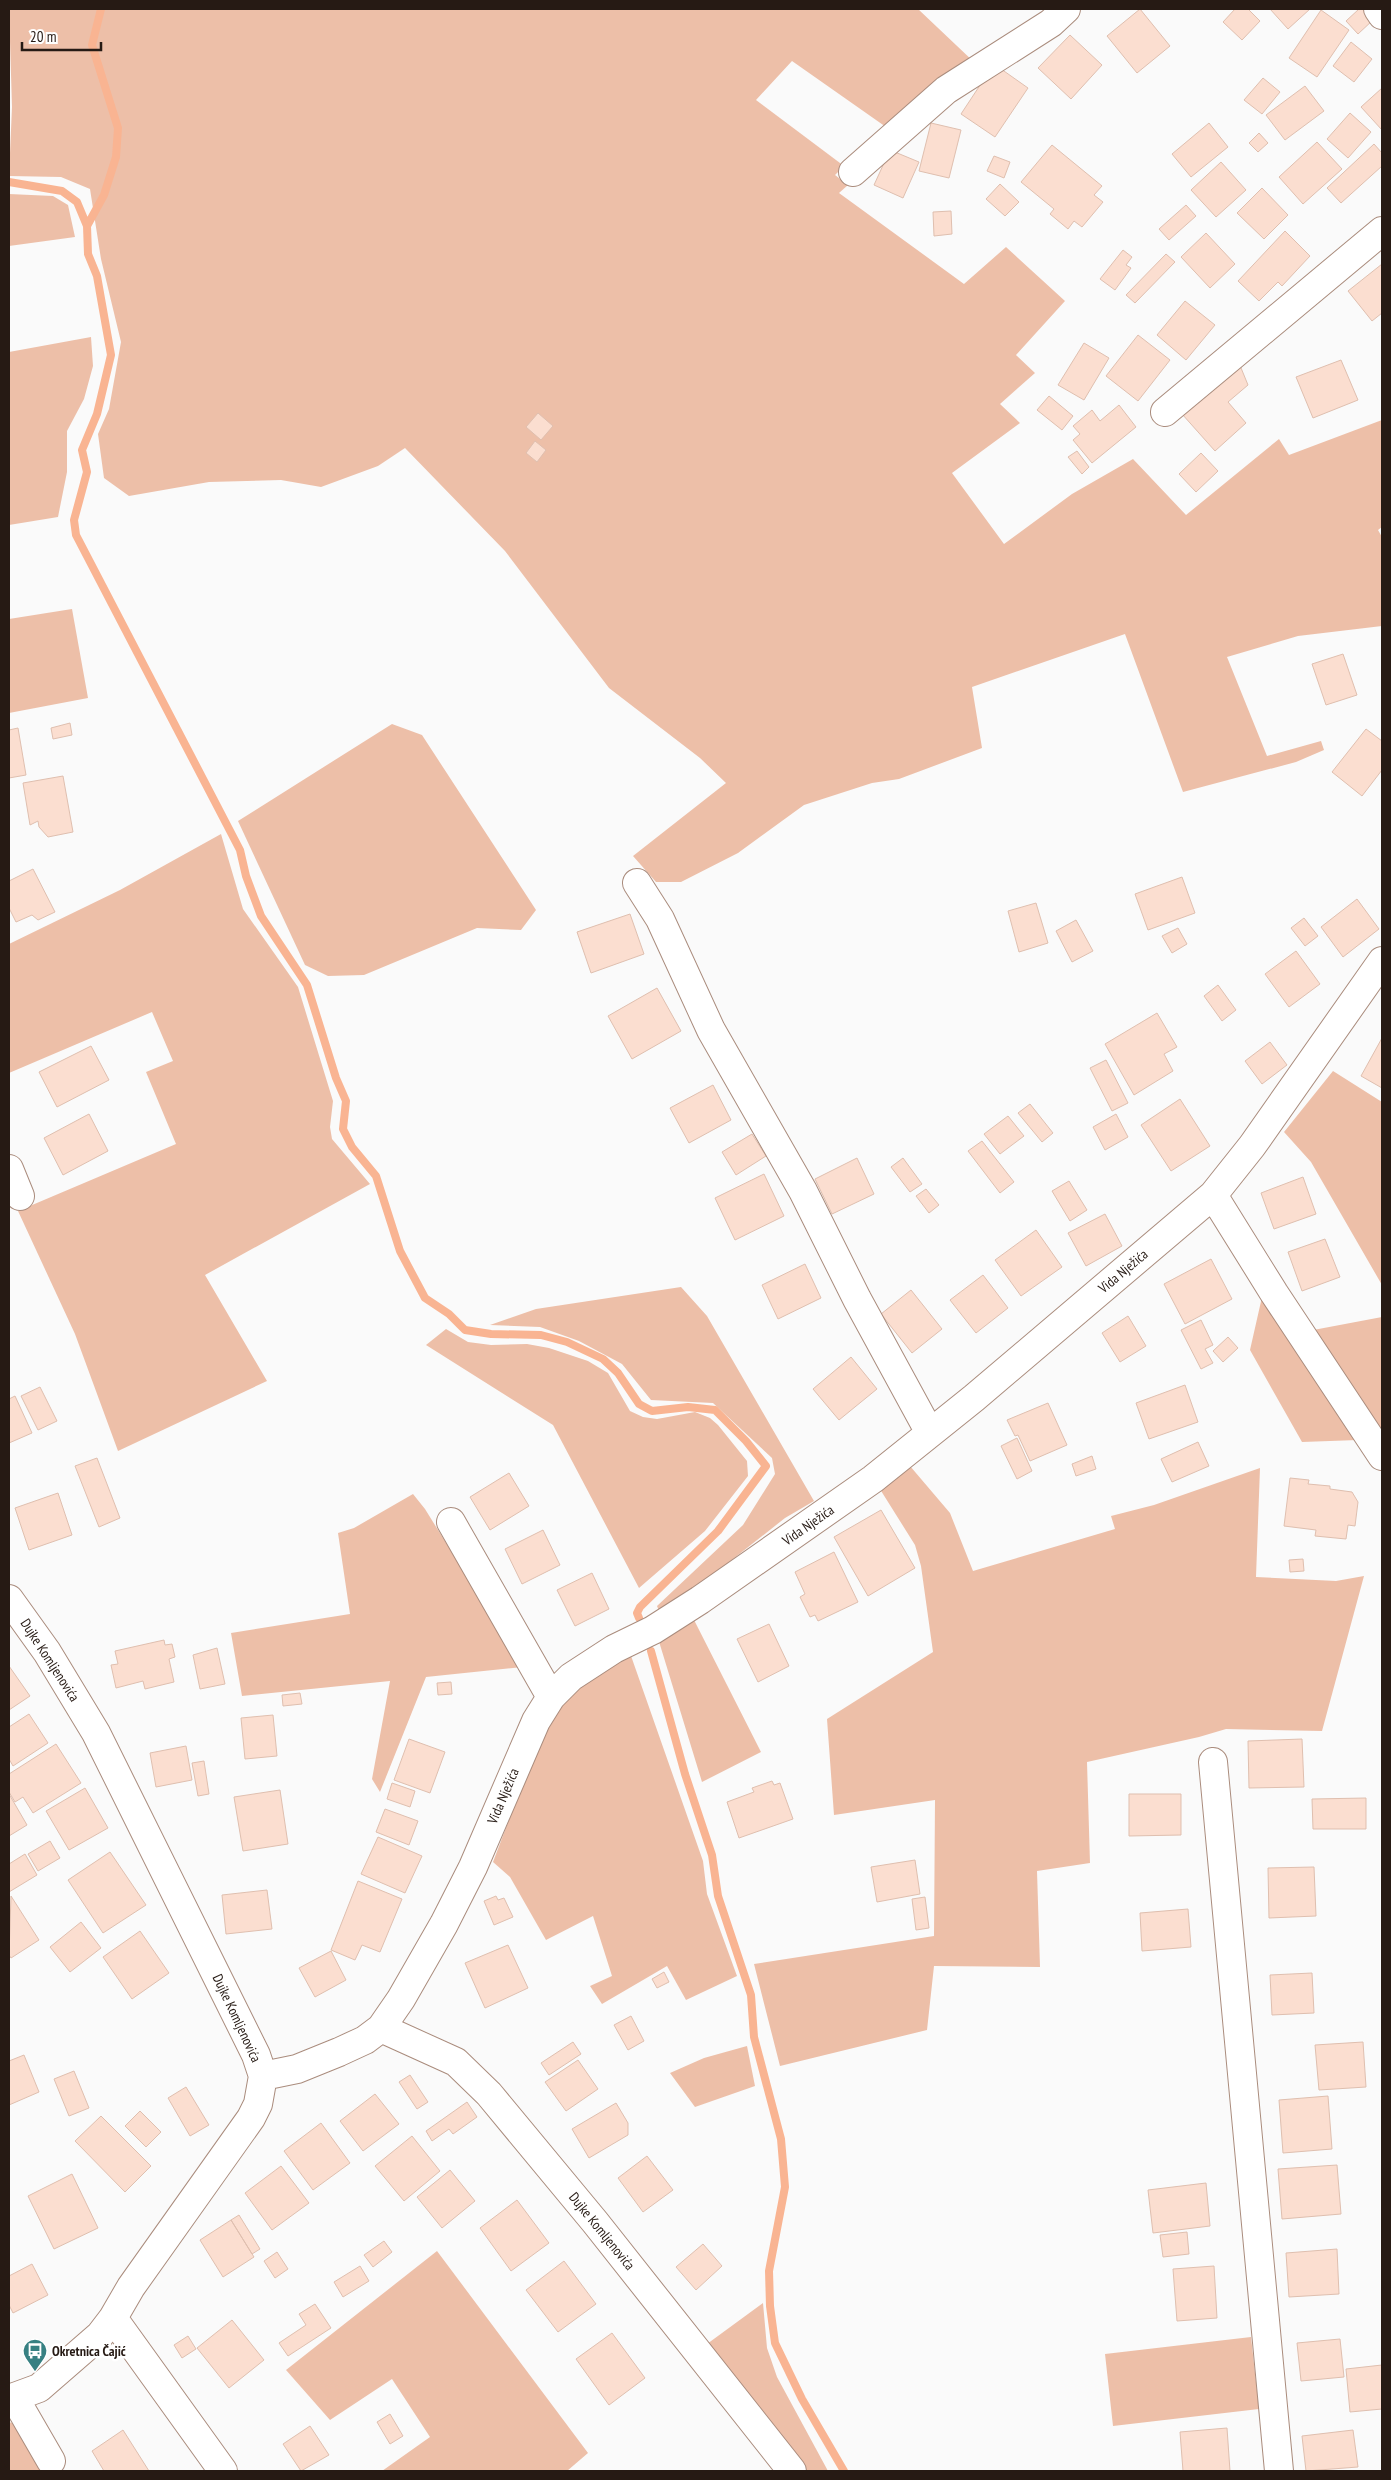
<svg xmlns="http://www.w3.org/2000/svg" width="1391" height="2480" viewBox="0 0 1391 2480" font-family="'PT Sans Narrow',sans-serif">
	<rect width="100%" height="100%" fill="#fafafa"/>
	<path fill="#edbfa8" d="M9 9H918L975 63 886 127 792 61 756 100 844 166 835 175 848 185 839 193 964 284 1006 247 1065 301 1016 355 1035 373 1000 404 1020 423 952 473 1004 544 1072 494 1133 459 1186 515 1279 439 1289 455 1382 420V527L1378 530 1382 537V626L1298 636 1227 657 1267 756 1321 741 1324 750 1296 762 1183 792 1125 634 972 687 982 748 899 779 872 783 804 805 738 853 681 882H656L633 856 726 783 700 758 609 688 505 551 405 448 378 466 321 487 281 480 209 482 129 496 104 478 98 434 109 409 121 342 101 259 90 189 61 177 9 176 12 107Z
		M9 194 53 196 68 205 75 237 9 246Z
		M91 337 93 366 84 399 67 431V472L58 517 9 525V352Z
		M72 609 88 698 9 713V619Z
		M392 724 422 735 536 910 521 930 477 928 364 975 328 976 305 965 238 821Z
		M221 834 243 909 298 987 333 1101 330 1127 332 1139 370 1184 205 1275 267 1381 118 1451 75 1334 18 1211 176 1144 146 1072 173 1061 152 1012 9 1073V944L120 890Z
		M1333 1071 1382 1102V1285L1311 1162 1284 1132Z
		M681 1287 707 1316 814 1501 785 1518 661 1616 657 1606 743 1525 775 1474 772 1458 713 1403 651 1400 622 1364 579 1341 540 1327 490 1325 536 1309Z
		M1262 1297 1358 1440 1302 1442 1250 1350Z
		M1382 1317V1436L1308 1331Z
		M446 1329 468 1342 491 1345 527 1344 549 1348 588 1361 608 1373 630 1411 643 1417 657 1419 695 1412 710 1418 718 1425 747 1461 748 1476 705 1531 639 1588 553 1425 426 1345Z
		M910 1466 950 1513 973 1571 1115 1529 1111 1516 1154 1505 1260 1468 1256 1577 1336 1581 1364 1576 1322 1731 1226 1729 1199 1737 1087 1762 1090 1863 1037 1871 1040 1967 934 1966 927 2030 780 2066 754 1964 934 1936 935 1800 834 1815 827 1719 933 1652 921 1566 915 1545 878 1486Z
		M413 1494 425 1509 523 1667 426 1677 380 1792 372 1779 390 1681 242 1696 231 1633 350 1614 338 1533 354 1528Z
		M692 1616 761 1752 702 1782 657 1635Z
		M630 1653 703 1861 707 1894 737 1976 686 2000 667 1966 602 2004 590 1986 612 1976 593 1916 546 1940 510 1877 493 1862 542 1733 566 1701 591 1676Z
		M747 2046 755 2086 695 2107 670 2073 704 2058Z
		M437 2251 588 2453 567 2471H382L430 2437 392 2379 330 2420 286 2370Z
		M763 2303 767 2348 777 2377 828 2471H805L707 2344Z
		M1251 2337 1259 2409 1113 2426 1105 2354Z
		M9 2422 12 2423 48 2471H9Z"/>
	<g fill="none" stroke-linecap="round" stroke-linejoin="round">
		<path stroke="#f9b492" stroke-width="8" d="M101 9 92 45 118 128 116 157 104 195 87 226 88 254 97 276 111 355 97 414 82 450 87 472 74 520 76 535 240 850 246 876 261 916 307 985 336 1078 346 1101 343 1129 352 1147 376 1176 400 1251 425 1298 449 1314 465 1330 491 1334 541 1335 567 1342 603 1359 618 1373 639 1404 652 1411 688 1407 715 1410 746 1441 766 1466 718 1531 640 1607 637 1613 639 1618
			M9 182 62 191 77 202 87 226
			M651 1651 685 1774 712 1855 718 1896 751 1995 754 2037 781 2139 785 2187 769 2271 770 2306 775 2343 802 2399 844 2471"/>
	</g>
	<path fill="#fbded0" stroke="#dfbfaf" d="M1140 9 1170 46 1137 73 1107 36Z
		M1235 9H1248L1260 21 1242 40 1223 22Z
		M1270 9H1310L1288 29Z
		M1359 9H1363L1373 20 1358 34 1346 21Z
		M1321 10 1349 30 1317 77 1289 58Z
		M1070 35 1102 65 1071 99 1038 68Z
		M1351 42 1372 59 1354 82 1333 66Z
		M994 64 1028 88 995 137 961 114Z
		M1263 78 1280 92 1262 114 1244 100Z
		M1305 86 1324 111 1285 140 1266 115Z
		M1382 88V130L1361 107Z
		M1350 113 1371 132 1348 158 1327 139Z
		M931 123 961 130 949 178 919 171Z
		M1209 123 1228 147 1191 177 1172 154Z
		M1259 133 1268 143 1258 152 1249 143Z
		M1317 142 1342 169 1303 204 1279 177Z
		M1374 144 1382 153V166L1341 203 1327 188Z
		M1052 145 1102 186 1094 195 1103 202 1082 227 1074 221 1068 229 1050 214 1054 209 1021 182Z
		M890 150 919 162 903 198 874 185Z
		M994 156 1010 162 1004 178 987 171Z
		M1221 162 1246 190 1216 217 1191 190Z
		M1000 184 1019 202 1005 216 986 199Z
		M1262 188 1288 215 1264 239 1237 213Z
		M1186 205 1196 216 1169 240 1159 229Z
		M951 211 952 234 934 236 933 212Z
		M1285 231 1310 256 1282 286 1278 282 1259 301 1238 281Z
		M1206 233 1235 264 1210 288 1181 257Z
		M1123 250 1132 257 1126 265 1131 268 1115 290 1100 279Z
		M1166 254 1175 262 1135 303 1126 295Z
		M1382 264V313L1372 321 1348 291Z
		M1185 301 1215 325 1186 360 1157 335Z
		M1138 335 1170 360 1138 401 1106 376Z
		M1084 343 1109 358 1084 400 1058 385Z
		M1341 360 1358 400 1313 418 1296 377Z
		M1239 363 1248 385 1228 402 1246 423 1215 451 1182 414Z
		M1049 396 1073 416 1062 430 1037 410Z
		M1119 405 1136 427 1092 463 1073 440 1080 434 1073 426 1092 410 1100 421Z
		M538 413 553 426 541 440 526 427Z
		M535 441 546 450 537 462 526 453Z
		M1077 451 1089 467 1082 474 1068 457Z
		M1201 453 1218 471 1196 492 1179 474Z
		M1343 654 1357 695 1326 705 1312 664Z
		M70 723 72 735 53 739 51 728Z
		M18 728 26 775 9 778V730Z
		M1366 729 1382 741V770L1362 796 1332 772Z
		M63 776 73 832 48 837 39 827 38 821 30 825 23 783Z
		M33 869 55 912 38 920 32 915 16 922 9 908V881Z
		M1182 877 1195 913 1148 930 1135 894Z
		M1357 899 1379 929 1343 957 1321 927Z
		M1036 903 1048 943 1019 952 1008 911Z
		M630 914 644 954 591 973 577 932Z
		M1304 918 1318 936 1305 946 1291 928Z
		M1076 920 1093 951 1072 962 1056 931Z
		M1178 928 1187 944 1172 953 1162 936Z
		M1296 951 1320 984 1289 1007 1265 974Z
		M1218 985 1236 1010 1222 1021 1204 996Z
		M657 988 681 1031 632 1059 608 1016Z
		M1157 1013 1177 1047 1164 1054 1173 1071 1134 1095 1105 1044Z
		M1382 1038V1088L1361 1076Z
		M1270 1042 1287 1065 1262 1084 1245 1061Z
		M91 1046 109 1080 57 1107 39 1072Z
		M1106 1060 1128 1103 1112 1111 1090 1068Z
		M713 1085 731 1120 689 1143 670 1108Z
		M1180 1099 1210 1146 1171 1171 1141 1125Z
		M1030 1104 1053 1133 1042 1142 1018 1113Z
		M89 1114 108 1151 63 1175 44 1138Z
		M1116 1114 1128 1137 1105 1150 1093 1127Z
		M1008 1116 1024 1136 1000 1154 984 1134Z
		M752 1134 766 1156 736 1175 722 1152Z
		M982 1141 1014 1182 1000 1193 968 1151Z
		M857 1158 874 1194 832 1214 815 1179Z
		M903 1158 922 1184 910 1192 891 1167Z
		M764 1174 784 1216 735 1240 715 1198Z
		M1303 1177 1316 1214 1274 1229 1261 1193Z
		M1069 1181 1087 1210 1070 1221 1052 1191Z
		M926 1189 939 1205 929 1213 916 1196Z
		M1105 1214 1122 1246 1086 1266 1068 1233Z
		M1036 1230 1062 1267 1021 1296 995 1260Z
		M1325 1239 1340 1277 1302 1291 1288 1252Z
		M1211 1259 1232 1299 1185 1324 1164 1284Z
		M805 1264 821 1298 778 1319 762 1285Z
		M983 1275 1008 1308 976 1333 950 1300Z
		M911 1290 942 1329 912 1353 881 1314Z
		M1128 1316 1146 1346 1120 1362 1102 1333Z
		M1201 1320 1213 1345 1205 1349 1213 1363 1201 1369 1181 1330Z
		M1228 1337 1238 1348 1223 1362 1213 1351Z
		M851 1357 877 1389 839 1420 813 1389Z
		M1185 1385 1198 1422 1149 1439 1136 1403Z
		M40 1387 57 1421 38 1430 21 1396Z
		M15 1396 32 1433 9 1443V1399Z
		M1048 1403 1067 1445 1030 1461 1018 1435 1015 1436 1007 1420Z
		M1017 1438 1032 1471 1017 1479 1001 1446Z
		M1198 1442 1209 1466 1172 1482 1161 1459Z
		M1092 1456 1096 1469 1076 1476 1072 1464Z
		M97 1458 120 1518 99 1527 75 1466Z
		M509 1473 529 1506 490 1530 470 1497Z
		M1290 1478 1309 1480 1308 1484 1330 1486V1489L1352 1492 1358 1502 1355 1526 1348 1525 1346 1539 1315 1536 1316 1530 1284 1526Z
		M58 1493 72 1535 29 1550 15 1508Z
		M881 1510 915 1568 868 1596 834 1537Z
		M543 1530 560 1565 522 1584 505 1549Z
		M834 1552 858 1602 818 1621 815 1615 810 1617 800 1597 805 1594 795 1572Z
		M1303 1559 1304 1571 1290 1572 1289 1560Z
		M592 1573 609 1609 575 1626 557 1590Z
		M769 1624 789 1666 758 1682 737 1639Z
		M164 1640 165 1645 172 1644 175 1657 169 1659 174 1682 145 1689 143 1681 116 1688 111 1665 118 1664 115 1651Z
		M217 1648 225 1684 200 1689 193 1655Z
		M9 1666 30 1696 9 1710Z
		M451 1682 452 1694 438 1695 437 1683Z
		M300 1693 302 1704 283 1706 282 1695Z
		M29 1714 48 1743 13 1766 9 1759V1727Z
		M273 1715 277 1756 245 1759 241 1718Z
		M409 1739 445 1752 430 1793 394 1780Z
		M1302 1739 1304 1787 1249 1788 1248 1741Z
		M56 1744 81 1783 33 1813 23 1797 15 1802 9 1792V1774Z
		M186 1746 192 1780 156 1787 150 1753Z
		M204 1761 209 1794 198 1796 192 1763Z
		M772 1781 774 1785 780 1783 793 1819 739 1838 727 1802 754 1792 752 1788Z
		M392 1783 415 1791 410 1807 387 1799Z
		M85 1788 108 1828 69 1850 46 1811Z
		M280 1790 288 1844 243 1851 234 1797Z
		M9 1794 27 1825 9 1836Z
		M1129 1794H1181V1835L1129 1836Z
		M1366 1798V1829H1313L1312 1799Z
		M385 1809 418 1821 409 1845 376 1832Z
		M378 1837 422 1856 405 1893 361 1874Z
		M50 1841 60 1858 38 1871 28 1854Z
		M110 1852 146 1905 103 1933 68 1880Z
		M25 1854 37 1875 9 1892V1864Z
		M915 1860 920 1894 877 1902 871 1867Z
		M1314 1867 1316 1916 1269 1918 1268 1868Z
		M358 1881 402 1899 380 1952 362 1945 355 1960 331 1950Z
		M267 1890 272 1929 226 1934 222 1895Z
		M11 1896 39 1940 11 1958 9 1955Z
		M496 1896 498 1900 504 1898 513 1917 494 1925 484 1901Z
		M925 1897 929 1928 916 1930 912 1899Z
		M1188 1909 1191 1947 1142 1951 1140 1913Z
		M81 1922 101 1948 70 1972 50 1947Z
		M140 1931 169 1973 132 1999 103 1957Z
		M508 1945 528 1988 485 2008 465 1963Z
		M331 1951 346 1980 315 1997 299 1968Z
		M664 1972 669 1982 657 1988 652 1979Z
		M1312 1973 1314 2013 1272 2015 1270 1975Z
		M631 2016 644 2041 628 2050 614 2025Z
		M573 2042 581 2054 549 2075 541 2063Z
		M1363 2042 1366 2087 1319 2090 1315 2045Z
		M24 2055 39 2092 9 2105V2061Z
		M578 2060 598 2089 566 2111 545 2082Z
		M74 2071 89 2108 69 2116 54 2079Z
		M410 2075 428 2102 417 2109 399 2082Z
		M186 2087 209 2125 190 2136 168 2098Z
		M375 2094 399 2124 363 2151 340 2121Z
		M1328 2096 1332 2149 1283 2153 1279 2100Z
		M467 2102 477 2117 453 2134 449 2129 432 2141 426 2131Z
		M616 2103 628 2123V2135L589 2158 572 2129Z
		M140 2111 161 2132 146 2147 125 2126Z
		M101 2116 151 2166 125 2192 75 2141Z
		M321 2123 350 2163 313 2190 284 2151Z
		M412 2136 440 2171 404 2201 375 2166Z
		M647 2156 673 2190 643 2212 618 2178Z
		M1337 2165 1341 2214 1282 2219 1278 2169Z
		M281 2166 309 2203 272 2230 245 2193Z
		M450 2170 475 2201 442 2228 417 2197Z
		M72 2174 98 2228 54 2249 28 2196Z
		M1206 2183 1210 2226 1153 2233 1148 2190Z
		M517 2200 549 2243 511 2271 480 2228Z
		M239 2215 260 2249 252 2254 231 2220Z
		M231 2220 254 2257 223 2277 200 2240Z
		M1187 2232 1189 2254 1163 2257 1160 2235Z
		M384 2241 392 2252 373 2267 364 2255Z
		M703 2244 722 2266 696 2290 676 2267Z
		M1337 2249 1339 2294 1289 2297 1286 2253Z
		M277 2252 288 2269 275 2278 264 2261Z
		M564 2261 596 2304 558 2332 526 2290Z
		M32 2264 48 2295 13 2313 9 2305V2276Z
		M360 2266 369 2281 343 2297 334 2282Z
		M1214 2266 1217 2318 1177 2321 1173 2269Z
		M315 2304 331 2328 288 2356 279 2343 306 2325 299 2314Z
		M232 2320 264 2360 229 2388 197 2348Z
		M612 2333 645 2378 609 2405 576 2359Z
		M188 2336 196 2349 182 2358 174 2345Z
		M1340 2339 1344 2377 1301 2381 1297 2343Z
		M1382 2365V2409L1350 2412 1346 2369Z
		M390 2414 403 2436 390 2444 377 2422Z
		M310 2426 329 2455 301 2471 283 2444Z
		M1227 2428 1230 2471H1183L1180 2432Z
		M123 2430 149 2471H104L92 2451Z
		M1353 2430 1358 2467 1306 2471 1302 2436Z"/>
	<g fill="none" stroke-linecap="round" stroke-linejoin="round">
		<defs>
			<path id="minor" d="M1378 9 1382 15
				M853 172 946 90 1051 23 1066 9
				M1165 412 1382 231
				M637 883 660 919 711 1030 803 1191 857 1299 930 1433
				M9 1169 20 1196
				M1213 1195 1274 1293 1382 1456
				M451 1522 551 1697
				M9 1599 47 1652 96 1733 256 2055 263 2076 258 2104 251 2118 131 2287 113 2318 100 2335 39 2388 9 2399
				M1213 1762 1279 2471
				M381 2028 456 2062 489 2094 595 2222 792 2471
				M263 2076 297 2069 339 2052 365 2040 381 2028 401 1999 444 1924 473 1867 536 1721 551 1697 571 1677 614 1649 653 1630 700 1600 873 1479 974 1398 1213 1195 1252 1146 1382 961
				M113 2318 223 2471
				M14 2397 51 2461"/>
		</defs>
		<use href="#minor" stroke="#aa8c7d" stroke-width="30"/>
		<use href="#minor" stroke="#fff" stroke-width="28"/>
	</g>
	<defs>
		<symbol id="bus-pin" viewBox="-11 -11 22 30"><path d="M0 17L-7.5 6A9.5 9.5 0 1 1 7.5 6Z" fill="#378082" stroke="#fff"/><path d="M-5-6H5V4H4V6H2V4H-2V6H-4V4H-5ZM-3.5-4V0h7V-4ZM-3.5 1.2v1.5H-2V1.2ZM2 1.2v1.5H3.5V1.2Z" fill="#fff"/></symbol>
	</defs>
	<g fill-rule="evenodd">
		<use href="#bus-pin" x="21" y="2337" width="28" height="38"/>
	</g>
	<g text-anchor="middle" stroke-width="5" stroke-linejoin="round" paint-order="stroke">
		<g font-size="14" fill="#261a14" stroke="#fff">
			<text transform="translate(1123 1271) rotate(-40)" y="5">Vida Nježića</text>
			<text transform="translate(808 1525) rotate(-35)" y="5">Vida Nježića</text>
			<text transform="translate(50 1660) rotate(57)" y="5">Dujke Komljenovića</text>
			<text transform="translate(503 1796) rotate(-67)" y="5">Vida Nježića</text>
			<text transform="translate(237 2018) rotate(65)" y="5">Dujke Komljenovića</text>
			<text transform="translate(602 2231) rotate(51)" y="5">Dujke Komljenovića</text>
		</g>
		<g font-size="14" font-weight="bold" fill="#261a14" stroke="#fff" text-anchor="start">
			<text x="52" y="2356">Okretnica Čajić</text>
		</g>
	</g>
	<rect width="1391" height="2480" fill="none" stroke="#261a14" stroke-width="20"/>
	<path d="M22 42v8h79v-8" fill="none" stroke="#261a14" stroke-width="2.5"/>
	<text x="30" y="42" font-size="15" fill="#261a14" stroke="#ffffff" stroke-width="4" paint-order="stroke">20 m</text>
</svg>
